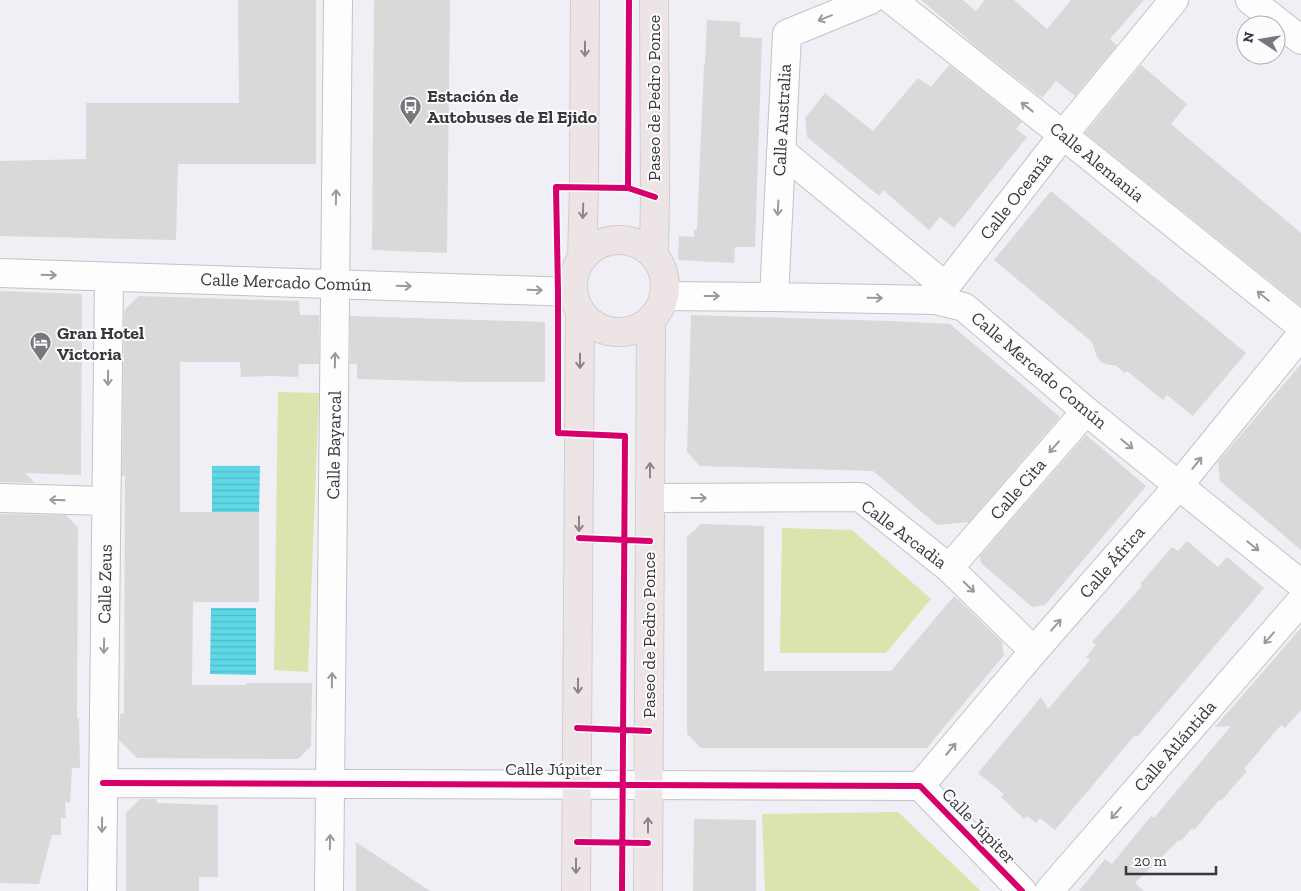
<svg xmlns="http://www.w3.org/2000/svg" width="1301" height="891" viewBox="0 0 1301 891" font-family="'Zilla Slab',serif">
	<defs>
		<pattern id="water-rules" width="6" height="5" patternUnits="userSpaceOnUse" patternTransform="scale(1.25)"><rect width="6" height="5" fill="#5ed7e6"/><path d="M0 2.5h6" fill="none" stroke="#52b9c6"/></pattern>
	</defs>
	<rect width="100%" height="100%" fill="#f0eff5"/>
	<path fill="#dbe4af" d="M278 392 319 393 308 672 274 670Z
		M782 528 852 530 931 599 886 653H780Z
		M898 812 981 891H765L762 814Z"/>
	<path fill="url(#water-rules)" d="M212 466H260L259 513 212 512Z
		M211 608H256V675L210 674Z"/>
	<path fill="#dbd8da" d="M238 0H316V164H178L176 240 0 236V161L86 159V103H239Z
		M374 0H450L447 253 372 250Z
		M921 0H963L976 11 985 0H1014L1047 29 1071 0H1144L1110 39 1117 45 1075 96 1056 81 1042 98 969 41V40Z
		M707 20 740 22V37L762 38 755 247H735L734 263 678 260 679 236 694 237V230H697L704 64H705Z
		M949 65 1022 122 1016 129 1027 137 954 228 940 217 929 230 883 190 879 196 807 137 805 118 825 93 873 131 918 78 931 87Z
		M1141 65 1187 104 1171 124 1301 233V306L1085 133Z
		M1051 191 1246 353 1193 416 1167 395 1163 400 1127 371 1125 373 1115 365H1109L1101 362 1097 357 1092 342 994 260Z
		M0 291 82 294 81 475 25 473 35 483 0 482Z
		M139 296 299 301 300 315H319V364H299L298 377 272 376 241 377 240 362H180V512H259V602H193L192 685H246V683H312L311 746 298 759 137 758 119 740 120 714H124L125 476H122L124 314 125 309Z
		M691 315 890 321 950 324 1060 417 969 522 937 525 873 471 700 466 687 452Z
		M350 316 545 322V382H469L357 379V364H350Z
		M1301 364V550L1220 481 1218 462Z
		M1086 435 1146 486 1045 605 1032 607 981 563 980 556Z
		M0 514 66 515 78 528 77 719 79 718 80 768H72L70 803 65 802 66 818H61V835H52L39 884 0 883Z
		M701 524 764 526V671H891L954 596 967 608 1002 642 1004 655 927 748H701L687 734V537Z
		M1187 541 1218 567 1227 557 1264 588 1138 736H1134L1055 830 1040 818 1036 823 1027 816 1024 819 1001 797 1004 794 978 773 1041 697 1048 709 1090 660 1086 657 1096 645 1092 642 1142 586 1140 584 1172 547 1178 551Z
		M1301 628V710L1285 728 1281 725 1244 769 1247 771 1221 801 1219 800 1194 830 1192 828 1181 841 1179 840 1135 883 1144 891H1079L1105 859 1112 864 1151 816 1154 818 1231 726 1215 727Z
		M140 799H156L157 803 218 805V877H199V891H126V813Z
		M694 819 756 820V891H693Z
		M356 842 430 891H356Z"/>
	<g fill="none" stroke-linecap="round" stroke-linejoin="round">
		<defs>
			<path id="minor" d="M892 0 1063 135 1301 326
				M1250 0 1301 40
				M781 151 945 286
				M0 273 573 292
				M664 296 774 297 935 300 964 307 1086 411 1301 584
				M774 297 787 34 870 0
				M935 300 1063 135 1174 0
				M0 498 106 501
				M650 498 860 497 949 568 1034 651
				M949 568 1086 411
				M103 783 920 786 1022 891
				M920 786 1034 651 1179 485 1301 335
				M102 891 109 277
				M329 891 338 0
				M1049 891 1301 601"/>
			<path id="major" d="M573 286a46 46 0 1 1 92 0a46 46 0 1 1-92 0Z
				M654 255 655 197 654 0
				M582 258 584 187 585 0
				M576 891 580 312
				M648 891 651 320"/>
		</defs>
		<use href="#minor" stroke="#c3c2c7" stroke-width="30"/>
		<use href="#major" stroke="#ceced0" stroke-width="30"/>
		<use href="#minor" stroke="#fdfdfe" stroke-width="28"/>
		<use href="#major" stroke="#ede4e5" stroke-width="28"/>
		<defs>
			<path id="cycleway" d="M628 188 629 0
				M579 538 650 541
				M577 728 649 731
				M103 783 920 786 1022 891
				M577 842 648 843
				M622 891 625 436 558 433V291L556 187 628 188 655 197"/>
		</defs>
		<use href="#cycleway" stroke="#fcfcfe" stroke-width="9"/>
		<use href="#cycleway" stroke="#d6006c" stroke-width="6"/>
	</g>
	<defs><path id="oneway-shaft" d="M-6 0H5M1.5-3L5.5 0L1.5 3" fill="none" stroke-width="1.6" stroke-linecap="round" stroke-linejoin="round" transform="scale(1.25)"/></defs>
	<g stroke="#9a9a9c">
		<use href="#oneway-shaft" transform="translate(825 18) rotate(158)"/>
		<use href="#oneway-shaft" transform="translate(1027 107) rotate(-142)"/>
		<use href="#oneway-shaft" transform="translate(336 197) rotate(-89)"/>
		<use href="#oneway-shaft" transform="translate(778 208) rotate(93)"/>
		<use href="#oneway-shaft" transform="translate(49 275) rotate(2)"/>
		<use href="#oneway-shaft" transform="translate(404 286) rotate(2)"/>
		<use href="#oneway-shaft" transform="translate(535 290) rotate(2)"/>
		<use href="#oneway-shaft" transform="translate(712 296)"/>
		<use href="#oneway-shaft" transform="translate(1263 296) rotate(-141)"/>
		<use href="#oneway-shaft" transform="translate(875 298) rotate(1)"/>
		<use href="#oneway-shaft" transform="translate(335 360) rotate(-89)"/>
		<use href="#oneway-shaft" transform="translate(108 378) rotate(91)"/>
		<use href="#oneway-shaft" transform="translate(1127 444) rotate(39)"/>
		<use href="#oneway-shaft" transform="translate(1054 447) rotate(131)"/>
		<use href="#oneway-shaft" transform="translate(1197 463) rotate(-51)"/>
		<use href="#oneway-shaft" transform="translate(699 498)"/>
		<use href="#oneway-shaft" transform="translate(57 500) rotate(-178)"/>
		<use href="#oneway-shaft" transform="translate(1253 546) rotate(39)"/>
		<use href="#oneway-shaft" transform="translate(969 587) rotate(44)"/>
		<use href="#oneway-shaft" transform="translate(1056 625) rotate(-49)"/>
		<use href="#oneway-shaft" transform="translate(1269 638) rotate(131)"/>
		<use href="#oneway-shaft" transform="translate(104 646) rotate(91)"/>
		<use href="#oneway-shaft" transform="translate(332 680) rotate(-89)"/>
		<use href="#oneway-shaft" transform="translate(951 749) rotate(-50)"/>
		<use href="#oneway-shaft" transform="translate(1116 813) rotate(131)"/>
		<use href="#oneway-shaft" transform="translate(102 825) rotate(91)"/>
		<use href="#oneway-shaft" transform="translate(330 842) rotate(-89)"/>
	</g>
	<g stroke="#898588">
		<use href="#oneway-shaft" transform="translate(585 49) rotate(90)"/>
		<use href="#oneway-shaft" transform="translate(583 211) rotate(92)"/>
		<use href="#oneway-shaft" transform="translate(580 361) rotate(90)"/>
		<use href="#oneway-shaft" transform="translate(650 470) rotate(-90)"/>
		<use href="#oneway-shaft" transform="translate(579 524) rotate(90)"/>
		<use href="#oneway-shaft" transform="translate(578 686) rotate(90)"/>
		<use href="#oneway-shaft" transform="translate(648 825) rotate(-90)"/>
		<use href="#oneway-shaft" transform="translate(576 866) rotate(90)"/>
	</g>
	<defs>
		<symbol id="bus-pin" viewBox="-11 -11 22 30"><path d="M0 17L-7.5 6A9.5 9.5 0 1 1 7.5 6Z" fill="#78777c" stroke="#fcfcfe"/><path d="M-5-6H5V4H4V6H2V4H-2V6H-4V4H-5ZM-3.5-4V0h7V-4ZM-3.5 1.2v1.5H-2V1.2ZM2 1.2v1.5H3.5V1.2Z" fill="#fff"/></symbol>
		<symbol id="hotel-pin" viewBox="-11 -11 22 30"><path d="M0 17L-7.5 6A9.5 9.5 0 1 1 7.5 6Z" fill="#78777c" stroke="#fcfcfe"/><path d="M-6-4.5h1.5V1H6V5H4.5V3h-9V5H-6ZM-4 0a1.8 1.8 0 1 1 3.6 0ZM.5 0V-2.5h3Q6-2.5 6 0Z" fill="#fff"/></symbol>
	</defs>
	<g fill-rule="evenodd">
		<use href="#bus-pin" x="398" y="94" width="25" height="34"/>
		<use href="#hotel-pin" x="28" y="330" width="25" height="34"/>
	</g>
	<g text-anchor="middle" stroke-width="4" stroke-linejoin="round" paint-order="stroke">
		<g font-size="18" font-weight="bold" fill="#38373b" stroke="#fcfcfe" text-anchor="start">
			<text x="427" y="102">Estación de<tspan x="427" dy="21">Autobuses de El Ejido</tspan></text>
			<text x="57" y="339">Gran Hotel<tspan x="57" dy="21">Victoria</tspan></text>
		</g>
		<g font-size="18" fill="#38373b" stroke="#fcfcfe">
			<text transform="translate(654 98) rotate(-90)" y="6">Paseo de Pedro Ponce</text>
			<text transform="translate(782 120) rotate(-87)" y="6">Calle Australia</text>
			<text transform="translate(1097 162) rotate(39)" y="6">Calle Alemania</text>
			<text transform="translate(1016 196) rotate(-52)" y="6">Calle Oceanía</text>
			<text transform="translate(286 282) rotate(2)" y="6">Calle Mercado Común</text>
			<text transform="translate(1039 370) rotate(40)" y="6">Calle Mercado Común</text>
			<text transform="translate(334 445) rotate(-89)" y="6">Calle Bayarcal</text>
			<text transform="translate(1018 489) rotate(-49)" y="6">Calle Cita</text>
			<text transform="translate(904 534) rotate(37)" y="6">Calle Arcadia</text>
			<text transform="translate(1112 562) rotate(-49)" y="6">Calle África</text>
			<text transform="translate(105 584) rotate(-89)" y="6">Calle Zeus</text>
			<text transform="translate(649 635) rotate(-90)" y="6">Paseo de Pedro Ponce</text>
			<text transform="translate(1175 746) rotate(-49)" y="6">Calle Atlántida</text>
			<text x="554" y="775">Calle Júpiter</text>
			<text transform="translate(979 826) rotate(46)" y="6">Calle Júpiter</text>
		</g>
	</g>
	<g transform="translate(1261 40) rotate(282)"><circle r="24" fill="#fcfcfe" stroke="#aeadb0"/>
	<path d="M0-4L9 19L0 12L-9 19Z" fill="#78777c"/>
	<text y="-8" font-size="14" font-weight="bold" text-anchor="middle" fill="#38373b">N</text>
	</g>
	<path d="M1126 866v8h90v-8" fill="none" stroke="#38373b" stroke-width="2.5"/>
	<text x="1134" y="866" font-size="15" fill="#38373b" stroke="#fcfcfe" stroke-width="4" paint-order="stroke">20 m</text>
</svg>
